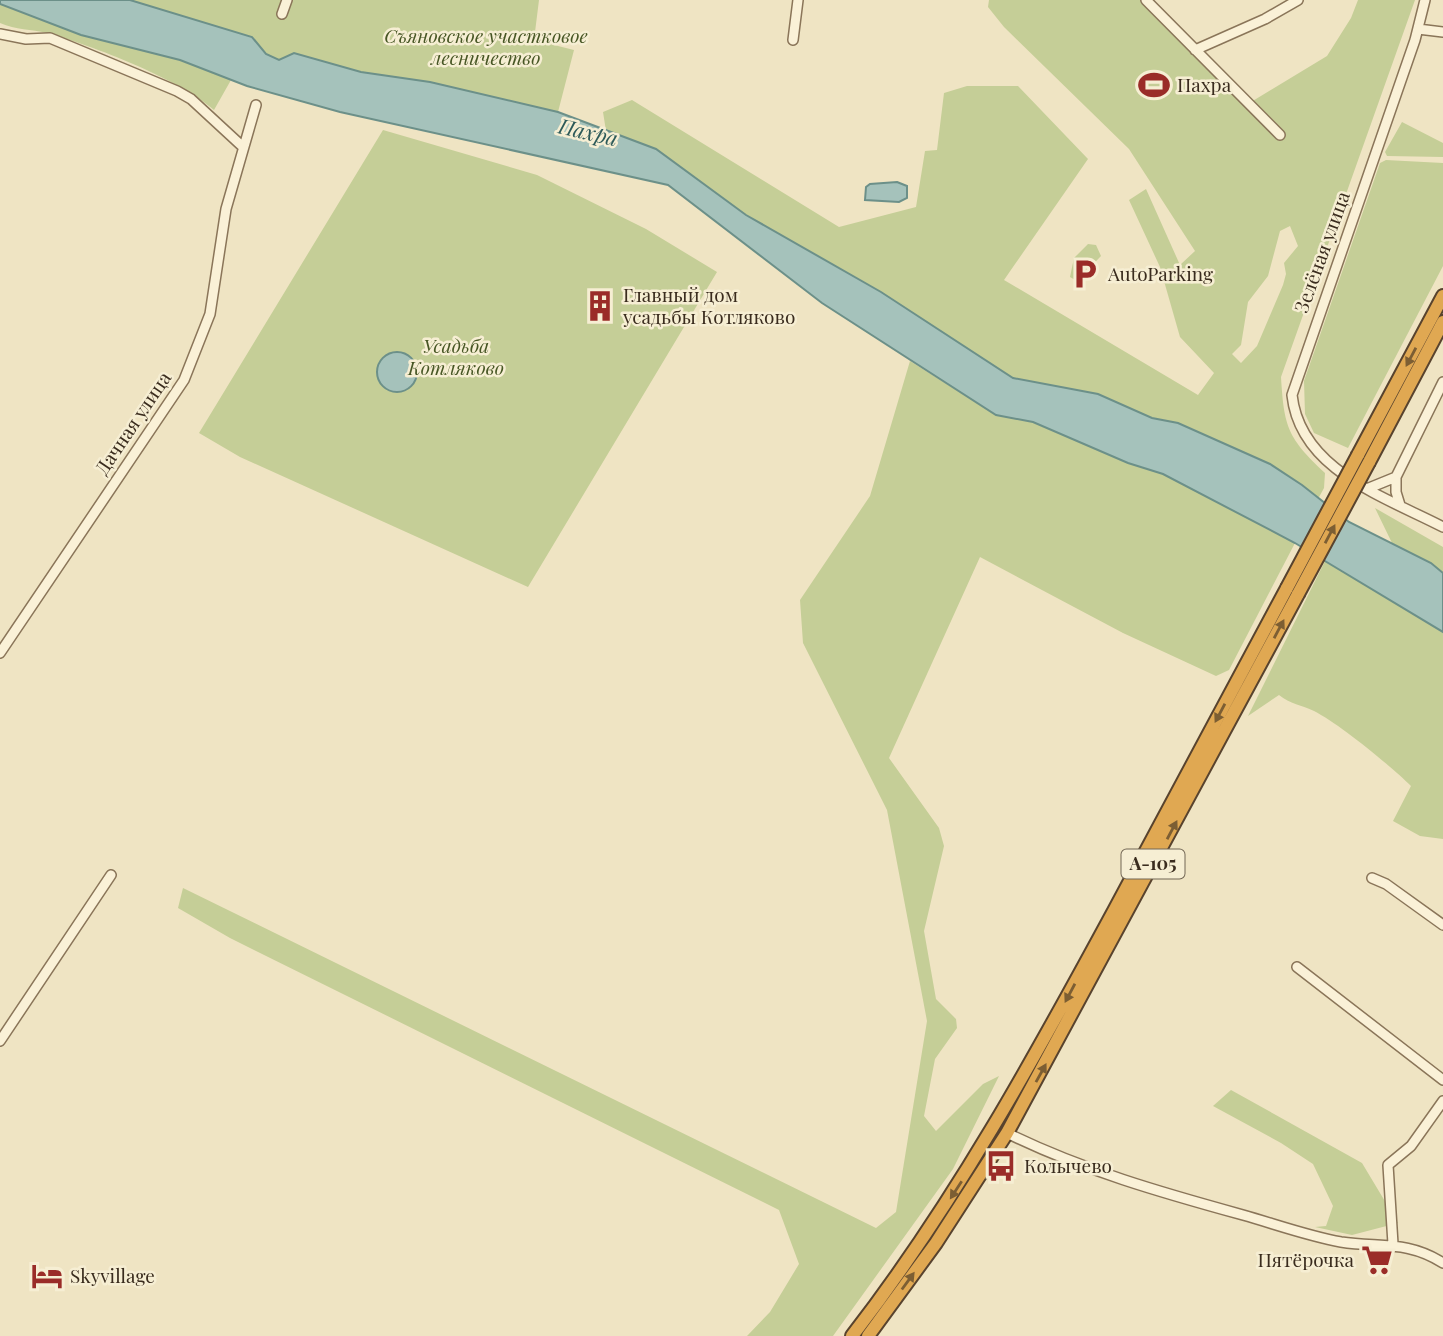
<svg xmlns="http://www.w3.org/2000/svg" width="1443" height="1336" viewBox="0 0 1443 1336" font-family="'Playfair Display',serif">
	<rect width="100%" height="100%" fill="#efe4c3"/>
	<path fill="#c5ce97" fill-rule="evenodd" d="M130 0H539L534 40 574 50 558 112 430 82 279 60 266 54 252 37Z
		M989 0H1146L1251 102 1327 56 1351 18 1358 0H1415L1281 377C1284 428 1288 438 1325 473L1324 488 1318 499 1302 485 1178 423 1152 418 1098 394 1013 378 881 292 746 215 656 149 606 131 603 112 632 100 839 227 916 207 925 151 937 150 944 93 967 86H1018L1088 159 1004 280 1198 395 1214 373 1180 337 1160 267 1129 200 1146 189 1180 265 1195 251 1129 149 1004 27 988 7ZM1290 226 1298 246 1284 263 1286 274 1283 285 1257 346 1241 363 1232 354 1241 345 1248 302 1268 276 1280 231Z
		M0 4 81 35 180 60 231 80 214 110C179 79 94 46 47 33 31 29 16 30 0 23Z
		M1402 122 1443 143V157L1387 156 1385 152Z
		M383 130 537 175 646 229 717 272 528 587 240 457 199 433Z
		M1386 160 1443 163V266L1348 448 1314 433 1305 414 1304 381 1380 163Z
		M1088 244 1096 245 1101 256 1077 281 1070 277 1074 258Z
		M910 361 996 415 1033 422 1128 463 1163 474 1295 543 1229 670 1216 676 1123 633 980 557 889 758 939 828 944 846 924 931 936 999 956 1019 957 1028 935 1059 924 1116 936 1131 983 1084 999 1076 953 1169 833 1336H747L770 1312 799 1264 779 1210 230 938 178 908 183 888 876 1228 896 1212 927 1021 887 810 803 643 800 600 870 496Z
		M1375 508 1443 547V573L1392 543Z
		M1325 561 1443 632V839L1420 836 1393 821 1411 786C1391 766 1338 723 1314 711 1302 705 1290 704 1279 695L1248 716Z
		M1231 1090 1362 1163 1398 1223 1352 1235 1315 1227 1326 1226 1333 1206 1313 1164 1281 1143 1213 1106Z"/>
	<path fill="#a5c2bb" stroke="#6c9089" stroke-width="2" d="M0 0H130L252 37 266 54 279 60 294 53 361 72 430 82 558 112 656 149 746 215 881 292 1013 378 1098 394 1152 418 1178 423 1270 464 1302 485 1349 522 1431 563 1443 573V632L1295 543 1163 474 1128 463 1033 422 996 415 822 303 668 185 340 112 247 86 180 60 81 35 0 4Z
		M897 182 907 186V198L899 202 865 200 866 187 870 184Z
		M377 372a20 20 0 1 1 40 0a20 20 0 1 1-40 0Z"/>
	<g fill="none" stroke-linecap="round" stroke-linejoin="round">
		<defs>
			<path id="minor" d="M1146 0 1280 135
				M1425 0 1415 40 1292 395C1300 470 1385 497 1443 527
				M282 14 287 0
				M1418 29 1443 32
				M0 34 26 39 50 38 177 91 191 99 243 147
				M793 40 798 0
				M1195 50 1265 19 1298 0
				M1369 488 1396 477
				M1400 505 1396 492V477L1443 382
				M0 653 184 380 210 314 226 209 256 105
				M1372 878 1386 884 1443 925
				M1297 967 1443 1080
				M0 1041 111 875
				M1007 1133C1082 1170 1163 1193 1243 1215 1275 1224 1308 1236 1341 1242 1379 1248 1407 1240 1443 1263
				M1393 1244 1388 1165 1411 1146 1443 1101"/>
			<path id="highway" d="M1358 455 1443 296
				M1369 462 1443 322
				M852 1336C955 1203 1035 1057 1115 909 1172 802 1229 695 1287 588
				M868 1336 936 1243 1007 1133 1298 594"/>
		</defs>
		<use href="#minor" stroke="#8a7559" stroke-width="12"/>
		<use href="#highway" stroke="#58432e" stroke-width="16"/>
		<use href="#minor" stroke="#faf1d7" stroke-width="9"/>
		<use href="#highway" stroke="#e0a852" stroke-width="12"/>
		<defs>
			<path id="highway-bridge" d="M1287 588 1358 455
				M1298 594 1369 462"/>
		</defs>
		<use href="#highway-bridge" stroke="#58432e" stroke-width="16" stroke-linecap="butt"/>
		<use href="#highway-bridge" stroke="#e0a852" stroke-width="12"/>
	</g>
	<defs><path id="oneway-solid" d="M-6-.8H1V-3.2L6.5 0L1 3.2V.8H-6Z" transform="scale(1.75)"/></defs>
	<g fill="#7c5e33">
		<use href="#oneway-solid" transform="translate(1411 357) rotate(118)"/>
		<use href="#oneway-solid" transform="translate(1330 534) rotate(-62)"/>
		<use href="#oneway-solid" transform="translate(1279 629) rotate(-62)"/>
		<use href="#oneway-solid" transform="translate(1220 713) rotate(118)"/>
		<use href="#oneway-solid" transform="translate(1172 830) rotate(-62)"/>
		<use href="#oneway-solid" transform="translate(1070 993) rotate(118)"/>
		<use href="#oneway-solid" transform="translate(1041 1073) rotate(-61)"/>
		<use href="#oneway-solid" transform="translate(956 1190) rotate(123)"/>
		<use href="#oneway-solid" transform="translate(908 1281) rotate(-54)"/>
	</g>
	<defs>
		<symbol id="stadium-bare" viewBox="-9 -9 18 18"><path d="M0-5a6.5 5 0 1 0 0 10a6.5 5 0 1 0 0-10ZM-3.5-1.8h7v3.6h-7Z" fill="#9a2c28" stroke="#f6eed3" stroke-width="2.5" paint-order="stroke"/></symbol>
		<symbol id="parking-bare" viewBox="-9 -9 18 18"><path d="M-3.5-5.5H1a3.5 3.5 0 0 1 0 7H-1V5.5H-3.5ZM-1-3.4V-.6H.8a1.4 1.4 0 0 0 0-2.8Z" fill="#9a2c28" stroke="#f6eed3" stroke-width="2.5" paint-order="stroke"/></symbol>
		<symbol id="building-bare" viewBox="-9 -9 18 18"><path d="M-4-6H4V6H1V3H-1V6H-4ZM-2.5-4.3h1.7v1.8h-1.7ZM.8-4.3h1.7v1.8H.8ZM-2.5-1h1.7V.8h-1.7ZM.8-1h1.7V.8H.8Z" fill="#9a2c28" stroke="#f6eed3" stroke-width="2.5" paint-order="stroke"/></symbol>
		<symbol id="bus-bare" viewBox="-9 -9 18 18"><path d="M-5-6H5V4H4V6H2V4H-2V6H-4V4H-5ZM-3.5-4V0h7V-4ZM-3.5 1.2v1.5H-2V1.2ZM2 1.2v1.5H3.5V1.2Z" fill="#9a2c28" stroke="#f6eed3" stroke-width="2.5" paint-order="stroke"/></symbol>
		<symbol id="supermarket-bare" viewBox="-9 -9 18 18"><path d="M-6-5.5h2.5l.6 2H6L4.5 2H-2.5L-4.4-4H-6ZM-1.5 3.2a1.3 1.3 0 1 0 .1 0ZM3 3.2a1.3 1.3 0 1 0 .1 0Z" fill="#9a2c28" stroke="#f6eed3" stroke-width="2.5" paint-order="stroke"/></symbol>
		<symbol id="hotel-bare" viewBox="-9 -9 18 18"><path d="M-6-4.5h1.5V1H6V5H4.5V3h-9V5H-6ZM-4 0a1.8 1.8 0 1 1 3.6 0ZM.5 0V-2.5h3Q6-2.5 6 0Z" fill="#9a2c28" stroke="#f6eed3" stroke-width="2.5" paint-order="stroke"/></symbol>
	</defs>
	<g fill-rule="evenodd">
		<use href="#stadium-bare" x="1132" y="63" width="44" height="44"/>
		<use href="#parking-bare" x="1063" y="252" width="44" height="44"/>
		<use href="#building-bare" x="578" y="284" width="44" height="44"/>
		<use href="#bus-bare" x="979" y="1144" width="44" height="44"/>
		<use href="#supermarket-bare" x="1355" y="1238" width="44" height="44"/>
		<use href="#hotel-bare" x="25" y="1254" width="44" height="44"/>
	</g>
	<g text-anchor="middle" stroke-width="5" stroke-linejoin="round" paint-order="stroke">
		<rect fill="#f6eed3" stroke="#726654" stroke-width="2" x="1121.5" y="849.5" width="63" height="29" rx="5"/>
		<g font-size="18" font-weight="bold" fill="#3a2c1e">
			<text x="1153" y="870">А-105</text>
		</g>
		<g font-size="19" font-style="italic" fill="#475624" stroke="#f6eed3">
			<text x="486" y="43">Съяновское участковое<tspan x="486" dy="22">лесничество</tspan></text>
			<text x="456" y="353">Усадьба<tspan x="456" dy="22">Котляково</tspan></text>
		</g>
		<g font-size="19" fill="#3a2c1e" stroke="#f6eed3" text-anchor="start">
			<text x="1177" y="92">Пахра</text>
			<text x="1108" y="281">AutoParking</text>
			<text x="623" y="302">Главный дом<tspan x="623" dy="22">усадьбы Котляково</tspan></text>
			<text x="1024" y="1173">Колычево</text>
			<text x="1354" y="1267" text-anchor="end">Пятёрочка</text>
			<text x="70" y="1283">Skyvillage</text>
		</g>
		<g font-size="19" fill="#3a2c1e" stroke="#f6eed3">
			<text transform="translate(1322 252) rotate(-70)" y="7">Зелёная улица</text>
			<text transform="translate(133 423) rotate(-56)" y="7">Дачная улица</text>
		</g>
		<g font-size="21" font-style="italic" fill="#2d5a59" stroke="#f6eed3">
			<text transform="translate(588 133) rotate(13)" y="7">Пахра</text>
		</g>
	</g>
</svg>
